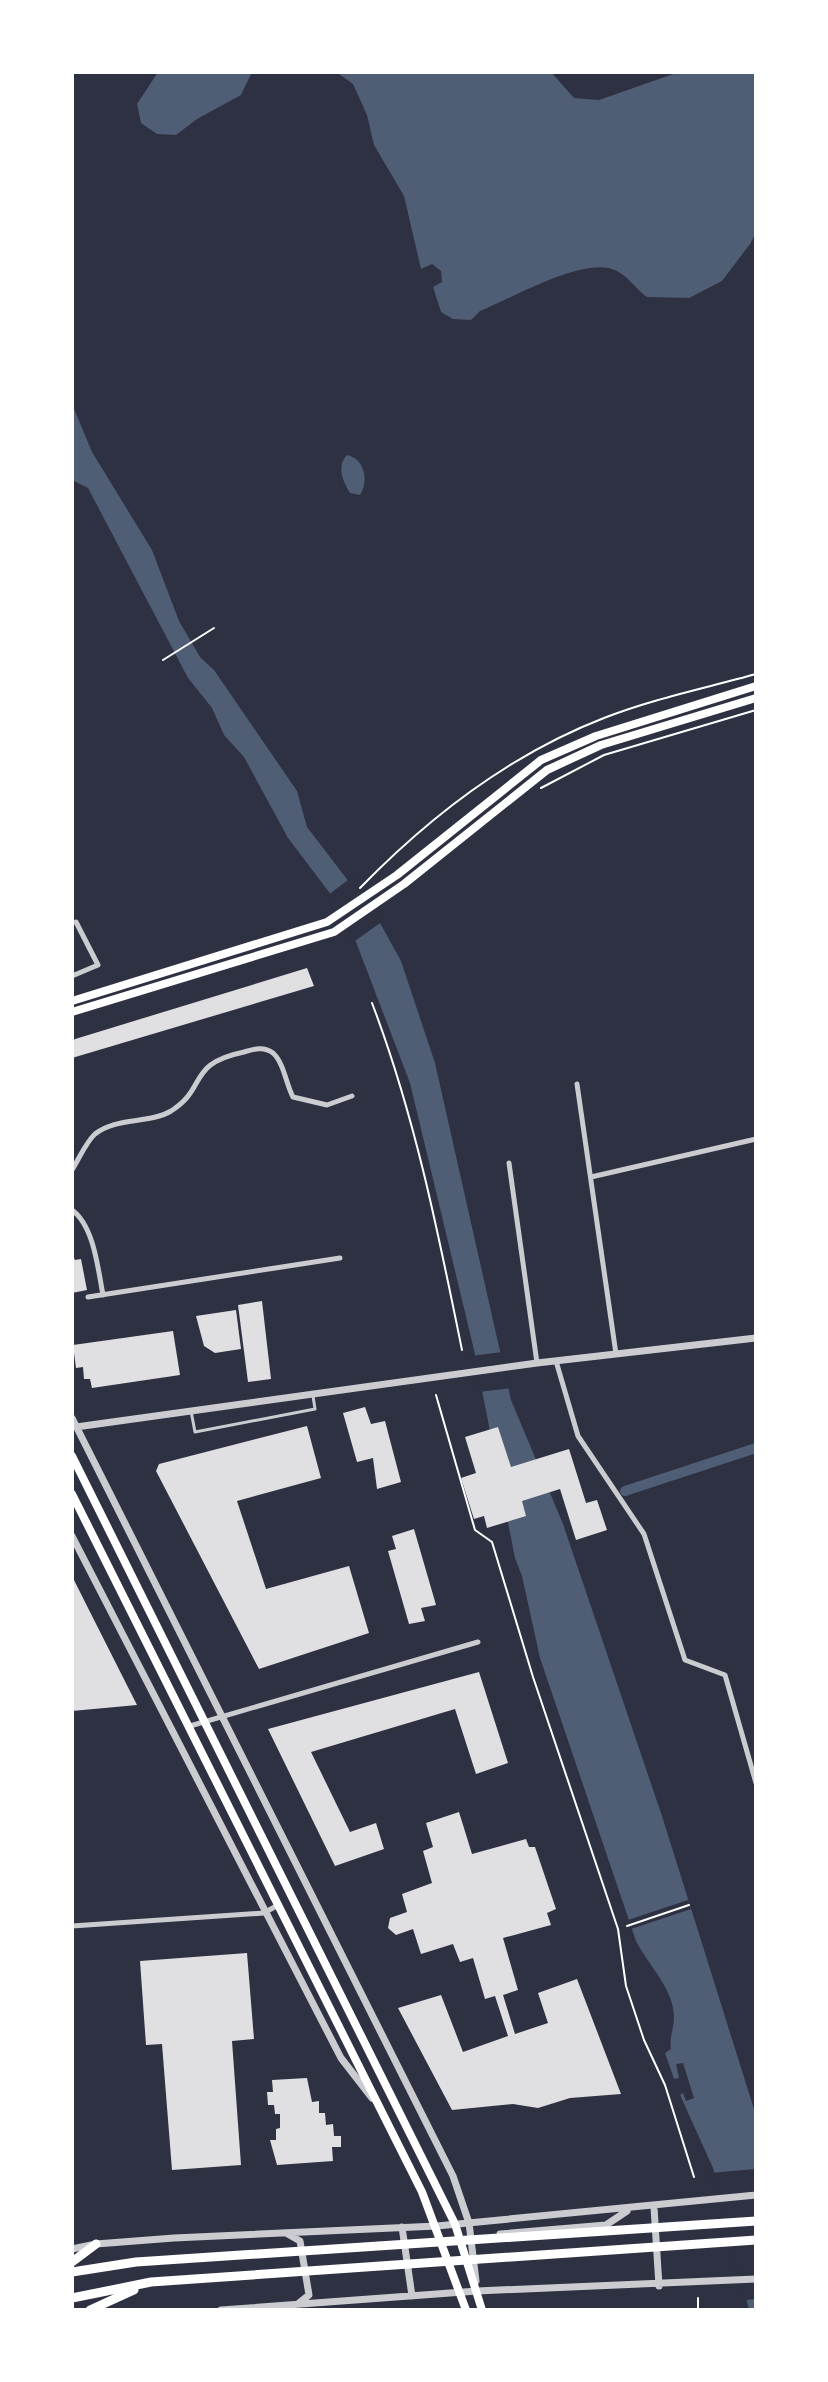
<svg xmlns="http://www.w3.org/2000/svg" width="828" height="2382" viewBox="0 0 828 2382" font-family="'Space Grotesk',sans-serif">
	<rect width="100%" height="100%" fill="#2d3142"/>
	<path fill="#4f5d75" d="M158 72H252L241 95 197 119 176 135 157 134 141 123 137 104Z
		M336 72H551L574 98 599 100 679 72H756V232L750 244 722 281 689 298 647 297C634 288 626 272 609 268 575 261 512 298 480 311L471 320 453 319 441 312 433 287 442 282 441 271 432 264 421 269 404 196 374 145 367 115 353 84Z
		M72 404 92 452 152 550 179 621 200 657 214 670 297 791 307 827 379 921 401 961 435 1063 511 1400 563 1524 662 1816 754 2109 756 2310H749L713 2168 680 2095 683 2093 686 2101 694 2098 683 2063 676 2064 679 2078 674 2079 665 2053 671 2049C669 2037 674 2029 674 2017 674 1989 648 1965 636 1941L540 1658 522 1576 515 1558 474 1350 410 1083 356 942 335 900 288 838 244 757 224 735 212 708 188 678 88 488 72 480Z
		M347 455C365 459 369 481 360 495L350 493C343 482 336 466 347 455Z"/>
	<path fill="#2d3142" d="M352 877 383 921 352 943 327 896Z
		M502 1352 512 1388 478 1392 471 1356Z
		M688 1900 691 1909 628 1930 625 1921Z
		M756 2169V2299L745 2300 710 2173Z"/>
	<g fill="none" stroke-linecap="round" stroke-linejoin="round">
		<path stroke="#4f5d75" stroke-width="10" d="M625 1491 756 1448"/>
	</g>
	<path fill="#e0e0e3" d="M307 968 314 986 72 1058V1040Z
		M72 1254 75 1260 81 1259 87 1290 72 1293Z
		M262 1301 271 1379 248 1382 238 1305Z
		M236 1310 241 1349 215 1353 204 1346 196 1316Z
		M173 1331 180 1375 92 1388 90 1379H84L83 1367 76 1368 73 1345Z
		M365 1407 371 1424 385 1421 401 1482 377 1489 373 1458 357 1462 343 1413Z
		M307 1426 321 1478 237 1501 266 1589 349 1566 369 1633 259 1669 156 1471 159 1464Z
		M498 1427 511 1467 569 1449 586 1503 597 1500 607 1530 576 1540 560 1489 522 1501 526 1516 487 1528 484 1516 474 1519 461 1478 476 1473 465 1437Z
		M414 1529 436 1605 421 1608 425 1621 409 1624 388 1551 396 1549 392 1536Z
		M72 1576 88 1608 137 1705 72 1711Z
		M479 1672 508 1763 476 1774 455 1709 311 1752 350 1832 376 1823 384 1849 335 1866 268 1729Z
		M459 1812 472 1854 526 1839 529 1847H535L556 1909 547 1913 551 1925 503 1938 518 1990 503 1995 515 2034 548 2023 538 1993 577 1979 621 2094 570 2098 538 2108 513 2104 452 2110 398 2008 441 1995 463 2052 508 2036 495 1996 485 1999 473 1958 460 1962 453 1944 421 1954 413 1929 396 1935 388 1928 390 1918 407 1912 402 1894 432 1883 423 1851 433 1847 426 1823Z
		M247 1953 254 2039 232 2041 241 2165 172 2170 162 2044 146 2045 140 1961Z
		M307 2078 312 2102 319 2101V2113H325L326 2125 333 2124 334 2136H341V2147H332L333 2161 277 2165 270 2140H276V2129L280 2128V2114H275L274 2105H268L267 2092H273L272 2080Z"/>
	<g fill="none" stroke-linecap="round" stroke-linejoin="round">
		<path stroke="#fff" stroke-width="2" d="M163 660 214 628
			M541 788 604 755 756 710
			M360 888C429 817 511 754 604 718 652 699 706 688 756 674
			M372 1003C415 1116 438 1232 462 1350
			M436 1395 475 1530 492 1542 533 1677 618 1929 626 1986 644 2040 665 2085 694 2177
			M627 1926 689 1905
			M698 2310V2298"/>
		<path stroke="#caccd0" stroke-width="3" d="M191 1411 195 1432 315 1409 313 1396"/>
		<path stroke="#caccd0" stroke-width="5" d="M72 976 98 965 76 922
			M577 1084 616 1354
			M509 1163 537 1363
			M72 1170C79 1159 86 1142 95 1134 116 1117 149 1124 171 1111 208 1088 186 1064 244 1052 254 1049 264 1046 273 1053 284 1063 286 1084 293 1097L327 1105 352 1096
			M591 1177 756 1139
			M72 1210C94 1226 98 1269 103 1295
			M88 1297 340 1258
			M556 1361 578 1436 644 1534 685 1660 725 1675 756 1783
			M190 1726 478 1642
			M72 1926 264 1913 278 1905"/>
		<path stroke="#caccd0" stroke-width="7" d="M72 1418 453 2176 469 2223 476 2281
			M76 1427 537 1363 756 1338
			M72 1536 341 2058 372 2098
			M654 2207 659 2286
			M402 2227 412 2296
			M286 2233 300 2241 309 2295 299 2303
			M500 2234 606 2225 627 2211
			M72 2249 96 2244 174 2238 437 2226 756 2195
			M221 2310 477 2291 756 2279"/>
		<path stroke="#fff" stroke-width="8" d="M72 1001 327 922 397 875 541 760 596 736 756 686
			M72 1012 334 932 404 884 547 770 601 745 756 698
			M72 1456 455 2224 482 2310
			M72 1494 422 2192 466 2310"/>
		<path stroke="#fff" stroke-width="9" d="M72 2262 96 2244
			M72 2272 136 2262 756 2221
			M72 2298 151 2282 756 2240
			M90 2310 134 2290"/>
	</g>
	<rect width="828" height="2382" fill="none" stroke="#ffffff" stroke-width="148"/>
</svg>
